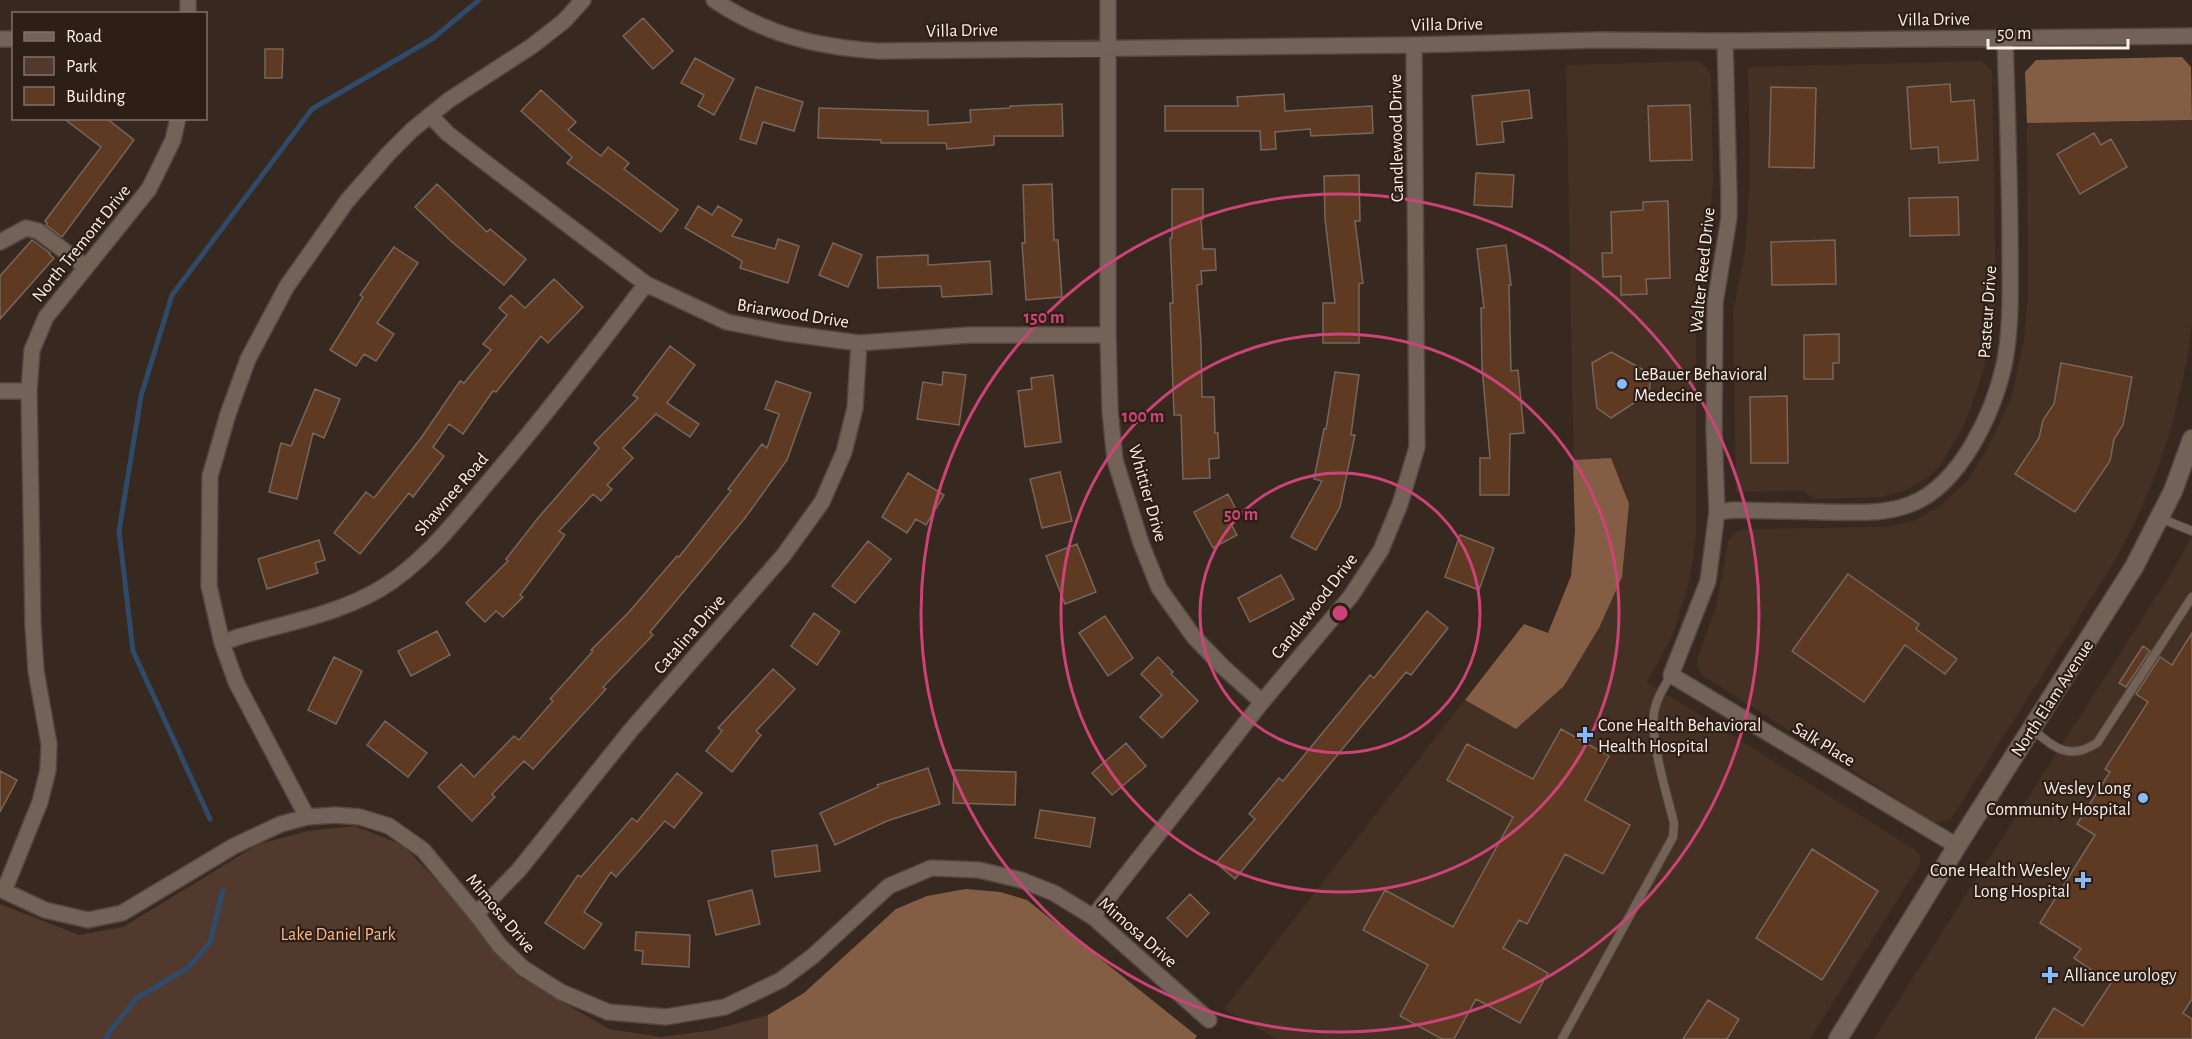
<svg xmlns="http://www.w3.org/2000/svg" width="2192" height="1039" viewBox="0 0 2192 1039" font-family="'Alegreya Sans',sans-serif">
	<rect width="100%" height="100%" fill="#372820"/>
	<path fill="#453124" d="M1698 61 1707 68 1711 74 1713 179 1710 217 1700 276 1696 314V535L1690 579 1672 637 1647 682 1914 849 1920 856V864L1810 1039H1277L1224 1009 1524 624 1548 633 1571 576 1575 532 1566 65Z
		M1982 61 1992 71 1996 297 1992 335 1981 378 1964 426 1940 466 1926 479 1904 491 1881 497 1815 499 1803 491 1736 492 1733 313 1745 250 1750 177 1748 67Z
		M2192 120V322L2187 360 2173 423 2156 474 2136 520 2113 564 1951 819 1935 823 1702 675 1698 669 1697 659 1715 610 1724 567 1728 541 1734 534 1742 529 1884 527 1914 521 1940 506 1966 482 1985 453 2011 399 2024 340 2028 297 2027 123Z
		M2192 535V1039H1874L2174 569Z"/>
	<path fill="#513a2d" d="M355 826 403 845 458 904 518 976 609 1029 661 1037 713 1030 768 1015 804 993 896 909 927 896 966 889 1000 892 1027 900 1197 1036 1195 1039H0V904L79 935 123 927 259 844 308 831Z"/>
	<path fill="#845d45" d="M2182 57 2191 67 2192 120 2027 123 2025 72 2036 60Z
		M1611 458 1629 504 1622 577 1599 628 1564 686 1516 729 1465 700 1524 624 1548 633 1571 576 1575 532 1573 460Z
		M966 889 1000 892 1027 900 1197 1036 1195 1039H768V1015L804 993 896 909 927 896Z"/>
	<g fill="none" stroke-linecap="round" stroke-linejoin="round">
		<path stroke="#304a6a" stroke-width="5" d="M210 819 133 651 119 531 141 396 172 295 312 109 432 39 479 0
			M106 1039 110 1031 137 998 189 967 210 942 223 890"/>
	</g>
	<path fill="#5f3a23" stroke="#77665b" stroke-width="1.5" d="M643 18 673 51 653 69 623 36Z
		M265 49H283L282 78H265Z
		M695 58 734 79 714 115 698 106 704 95 681 83Z
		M1950 84 1951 102 1974 100 1978 160 1939 163 1938 147 1911 149 1907 87Z
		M756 87 803 102 794 131 763 122 756 144 740 139Z
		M1771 87 1816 88 1814 168 1769 167Z
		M541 90 576 122 568 130 601 156 608 147 629 163 624 169 678 210 661 232 567 163 572 157 521 111Z
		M1529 90 1532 118 1502 122 1504 142 1477 145 1472 96Z
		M1284 94 1285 111 1372 106 1373 133 1311 136 1310 129 1275 132 1276 149 1261 150 1260 131H1165V106H1238L1237 97Z
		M1062 104 1063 136H994V145L947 149 946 143H881V140L818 138 819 108 928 111V125L971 122 970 110 1010 108V106Z
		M1690 105 1692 160 1650 161 1648 106Z
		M63 118H106L134 140 62 237 46 225 47 223 45 221 101 147Z
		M2094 133 2101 145 2111 139 2127 167 2080 194 2057 154Z
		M1476 173 1514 175 1512 207 1474 205Z
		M1359 175 1360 221H1355L1363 283 1359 284V343H1323V303H1335L1325 219 1324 176Z
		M437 184 487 232 490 229 526 259 504 285 452 242 415 207Z
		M1052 184 1054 240H1058L1062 297 1026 300 1022 243H1025L1023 185Z
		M1172 189H1203V219H1201L1203 249H1215L1216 270 1201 271 1202 284 1197 285 1201 344 1202 397H1214L1215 433H1218L1219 458 1209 459 1210 478 1183 479 1181 415H1174L1170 303H1173L1170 238H1172Z
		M1958 197 1959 235 1910 236 1909 198Z
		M1668 201 1670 278 1646 279 1647 294 1621 295V276L1603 277 1602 253H1612L1611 212 1643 210V202Z
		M698 206 712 215 718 206 742 220 732 236 775 249 778 239 799 246 788 283 740 268 742 261 685 228Z
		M32 240 50 253 49 254 54 258 0 319V276Z
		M1835 240 1836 284 1772 285 1771 242Z
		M833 243 862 255 848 287 819 275Z
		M1506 245 1511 285H1509L1511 371 1518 370 1524 433 1510 434 1509 495H1480V458H1490L1482 367 1481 308H1484L1477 249Z
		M394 247 418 263 377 323 394 334 376 361 364 354 356 366 330 350 363 297 360 295Z
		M928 255V265L990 261 992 294 942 297 941 286 878 288 877 257Z
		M554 279 583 307 548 343 541 336 496 392 493 391 463 434 449 424 433 447 444 456 413 497 409 493 360 554 334 533 366 492 374 498 421 438 460 381 464 383 491 350 483 344 507 315 499 308 511 295 525 308Z
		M1839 334V363H1833V379H1804V335Z
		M670 346 695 365 667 403 699 424 690 437 656 414 623 448 633 458 607 485 612 489 601 501 593 494 559 531 565 535 520 595 523 597 503 617 496 611 485 622 466 603 508 561 506 559 538 518 599 448 594 443 638 398 633 395Z
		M1611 352 1651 374 1649 393 1611 418 1597 408 1592 363Z
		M2061 363 2132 377 2123 425 2114 439 2110 461 2075 512 2015 474 2039 438 2043 420 2054 404Z
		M943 372 966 375 959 425 917 419 923 382 942 385Z
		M1335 372 1359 375 1351 435H1355L1340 507 1316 550 1291 537 1322 481 1314 479 1324 429H1326Z
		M1053 375 1061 442 1025 447 1018 391 1032 389 1031 378Z
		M776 381 811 393 787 460 745 518 650 632 653 635 603 687 606 689 533 769 524 761 492 794 495 797 472 821 438 787 461 764 474 777 514 736 519 740 553 701 550 699 593 651 591 650 629 612 677 556 679 557 731 491 728 489 762 444 767 448 779 414 765 409Z
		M315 389 340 399 324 438 313 433 297 499 269 492 281 443 291 446Z
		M1787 396 1788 463H1751L1750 397Z
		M1060 472 1072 521 1042 528 1030 479Z
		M908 473 944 495 926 525 916 519 907 533 882 517Z
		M1228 494 1240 517 1230 522 1237 535 1213 548 1194 512Z
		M1460 535 1494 548 1479 590 1445 577Z
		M319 540 325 560 315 563 318 573 267 589 258 559Z
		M868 541 891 559 855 603 832 586Z
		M1077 544 1096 592 1065 604 1046 556Z
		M1848 574 1919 624 1916 629 1957 659 1945 674 1905 645 1864 702 1792 651Z
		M1281 575 1294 599 1250 622 1238 598Z
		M1427 611 1448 628 1411 675 1406 672 1235 879 1216 863 1255 819 1249 814 1279 778 1283 781 1370 675 1374 678Z
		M814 613 840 632 817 665 791 646Z
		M1105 616 1133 658 1108 676 1079 633Z
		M437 631 450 655 411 676 398 651Z
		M2192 633V999L2183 1013 2192 1019V1039H2035L2054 1008 2083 1026 2111 983 2074 958 2081 949 2040 923 2095 835 2077 824 2110 772 2105 769 2148 702 2136 694 2160 657 2172 665Z
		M2143 646 2150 651 2126 687 2119 683Z
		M334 657 362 671 336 724 308 710Z
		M1158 657 1173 672 1171 674 1198 701 1162 738 1140 717 1162 695 1141 674Z
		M773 669 795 689 756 731 761 735 732 772 706 751 722 731 718 728Z
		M385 721 427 753 408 777 367 745Z
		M1561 729 1609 756 1585 800 1630 825 1603 874 1565 854 1527 924 1519 920 1503 948 1548 973 1520 1023 1476 999 1454 1039H1442L1400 1016 1428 965 1363 930 1385 890 1453 927 1513 817 1447 780 1467 744 1533 779Z
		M1126 743 1146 766 1112 795 1092 773Z
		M928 768 940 804 887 821 835 845 820 813 878 787 877 785Z
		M954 770 1016 772 1015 805 953 803Z
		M0 771 17 780 0 812Z
		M677 773 702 793 674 828 665 821 616 877 611 872 584 912 602 924 584 949 545 923 578 875 581 877 632 818 637 822Z
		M1040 810 1095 818 1090 847 1035 838Z
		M817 845 820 871 775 877 772 851Z
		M1812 849 1878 891 1822 980 1756 938Z
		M752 890 760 924 716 935 708 901Z
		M1190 894 1209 913 1187 937 1167 918Z
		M636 932 690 935 689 967 642 964 643 951 635 950Z
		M1708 1000 1739 1019 1727 1039H1683Z"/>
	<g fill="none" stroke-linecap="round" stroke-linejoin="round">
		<defs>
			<path id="service" d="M2160 518 2192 531
				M2032 729C2055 748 2069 761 2097 743L2192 597
				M1562 1039 1673 837 1674 823C1667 795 1650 740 1654 713 1656 699 1664 687 1671 675"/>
			<path id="minor" d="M714 0C766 35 817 47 878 51L1414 45 1598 40 1725 41 2192 36
				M1108 0V335L1110 411 1115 460 1141 543 1159 588 1194 637 1223 667 1262 702
				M188 14V0
				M0 39H14
				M1725 41 1729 196V218L1715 303 1714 430 1717 512 1708 581 1671 675 1957 846
				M430 115 447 133 478 157 646 284 727 322 784 333 859 343 969 335H1108
				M0 242 26 228 38 231 86 267
				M0 391H29
				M1717 512 1734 510C1764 511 1795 511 1825 512 1853 512 1884 515 1911 504 1960 485 1993 414 2004 365 2012 326 2010 287 2010 247 2010 178 2007 108 2005 38
				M222 643 238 637C286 623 338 614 380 589 425 562 457 519 490 480 545 416 595 351 646 284
				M307 817 236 682 222 643 209 586 210 476 228 414 248 359 287 286 347 201 388 154 412 130 449 100 532 46 564 21 583 0
				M0 889 45 910 88 920 122 913 234 846 281 824 307 817 335 815 360 817 389 826 423 850 476 914 500 946 523 968 561 992 608 1012 666 1017 725 1007 781 980 813 956 889 886 931 868 979 870 1021 880 1054 893 1093 917 1209 1020
				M4 891 40 802 48 770 49 744 36 671 33 625 29 391 32 350 46 317 149 189 173 140 178 118
				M476 914 518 871 631 730 783 556 822 502 844 452 855 408 859 343
				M1093 917 1262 702 1351 596 1381 550 1400 504 1417 447 1414 45"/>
			<path id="tertiary" d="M1838 1039 1957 846 2134 567 2173 491 2192 439"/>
		</defs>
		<use href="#service" stroke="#53463f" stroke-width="10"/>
		<use href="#minor" stroke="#53463f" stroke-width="18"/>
		<use href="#tertiary" stroke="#53463f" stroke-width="21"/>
		<use href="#service" stroke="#736258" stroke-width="8"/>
		<use href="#minor" stroke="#736258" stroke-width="15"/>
		<use href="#tertiary" stroke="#736258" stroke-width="18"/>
	</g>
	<g fill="none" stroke="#cd4377" stroke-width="3">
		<circle cx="1340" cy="613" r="140"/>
		<circle cx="1340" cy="613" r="279"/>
		<circle cx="1340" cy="613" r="419"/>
	</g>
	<g fill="#87bbfb" stroke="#2d1f16" stroke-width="2">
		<circle cx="1622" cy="384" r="6"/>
		<path d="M1582 726h6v6h6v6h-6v6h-6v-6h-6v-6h6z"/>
		<circle cx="2143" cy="798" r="6"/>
		<path d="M2080 871h6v6h6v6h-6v6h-6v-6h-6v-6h6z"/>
		<path d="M2047 966h6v6h6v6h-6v6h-6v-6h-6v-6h6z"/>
	</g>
	<g text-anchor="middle" stroke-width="4.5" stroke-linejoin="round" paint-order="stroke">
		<g font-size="18" fill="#f9efe9" stroke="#2d1f16">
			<text transform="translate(1934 19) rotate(-1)" y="6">Villa Drive</text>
			<text transform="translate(1447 24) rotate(-1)" y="6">Villa Drive</text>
			<text transform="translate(962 30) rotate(-1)" y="6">Villa Drive</text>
			<text transform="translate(1396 138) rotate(-91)" y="6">Candlewood Drive</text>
			<text transform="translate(81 243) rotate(-51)" y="6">North Tremont Drive</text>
			<text transform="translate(1702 270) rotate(-84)" y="6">Walter Reed Drive</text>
			<text transform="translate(1987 312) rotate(-86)" y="6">Pasteur Drive</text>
			<text transform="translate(793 313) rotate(9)" y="6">Briarwood Drive</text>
			<text transform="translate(1148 493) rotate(74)" y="6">Whittier Drive</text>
			<text transform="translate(451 494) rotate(-49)" y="6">Shawnee Road</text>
			<text transform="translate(1314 606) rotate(-52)" y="6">Candlewood Drive</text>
			<text transform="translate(689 634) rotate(-49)" y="6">Catalina Drive</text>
			<text transform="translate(2052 698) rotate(-57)" y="6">North Elam Avenue</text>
			<text transform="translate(1824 744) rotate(31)" y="6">Salk Place</text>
			<text transform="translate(501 913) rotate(50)" y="6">Mimosa Drive</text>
			<text transform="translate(1138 932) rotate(41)" y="6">Mimosa Drive</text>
		</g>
		<g font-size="18" fill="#f9efe9" stroke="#2d1f16" text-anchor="start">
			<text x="1634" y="380">LeBauer Behavioral<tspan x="1634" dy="21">Medecine</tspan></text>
			<text x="1598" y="731">Cone Health Behavioral<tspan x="1598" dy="21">Health Hospital</tspan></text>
			<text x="2131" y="794" text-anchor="end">Wesley Long<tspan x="2131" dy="21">Community Hospital</tspan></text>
			<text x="2070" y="876" text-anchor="end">Cone Health Wesley<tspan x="2070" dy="21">Long Hospital</tspan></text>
			<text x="2064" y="981">Alliance urology</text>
		</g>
		<g font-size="18" fill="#fbb992" stroke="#2d1f16">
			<text x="338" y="940">Lake Daniel Park</text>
		</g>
	</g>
	<circle cx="1340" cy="613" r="9" fill="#cd4377" stroke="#2d1f16" stroke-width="3"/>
	<g font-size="18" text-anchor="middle" font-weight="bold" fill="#cd4377" stroke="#2d1f16" stroke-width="4.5" stroke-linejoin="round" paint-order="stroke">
		<text x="1044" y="323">150 m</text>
		<text x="1143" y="422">100 m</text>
		<text x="1241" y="520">50 m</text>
	</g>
	<rect x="12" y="12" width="195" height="108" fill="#2d1f16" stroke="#7f726a" stroke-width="1.5"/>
	<rect x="24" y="32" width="30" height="9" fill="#736258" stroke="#7f726a" stroke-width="1.5"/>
	<text x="66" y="42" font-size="18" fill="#f9efe9">Road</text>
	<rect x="24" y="57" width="30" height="18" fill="#513a2d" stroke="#7f726a" stroke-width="1.5"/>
	<text x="66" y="72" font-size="18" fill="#f9efe9">Park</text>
	<rect x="24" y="87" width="30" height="18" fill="#5f3a23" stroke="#7f726a" stroke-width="1.5"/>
	<text x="66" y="102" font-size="18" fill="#f9efe9">Building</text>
	<path d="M1988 39v9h140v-9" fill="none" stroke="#f9efe9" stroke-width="3"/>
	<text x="1997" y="39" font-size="18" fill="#f9efe9" stroke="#2d1f16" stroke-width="4.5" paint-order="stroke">50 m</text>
</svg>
